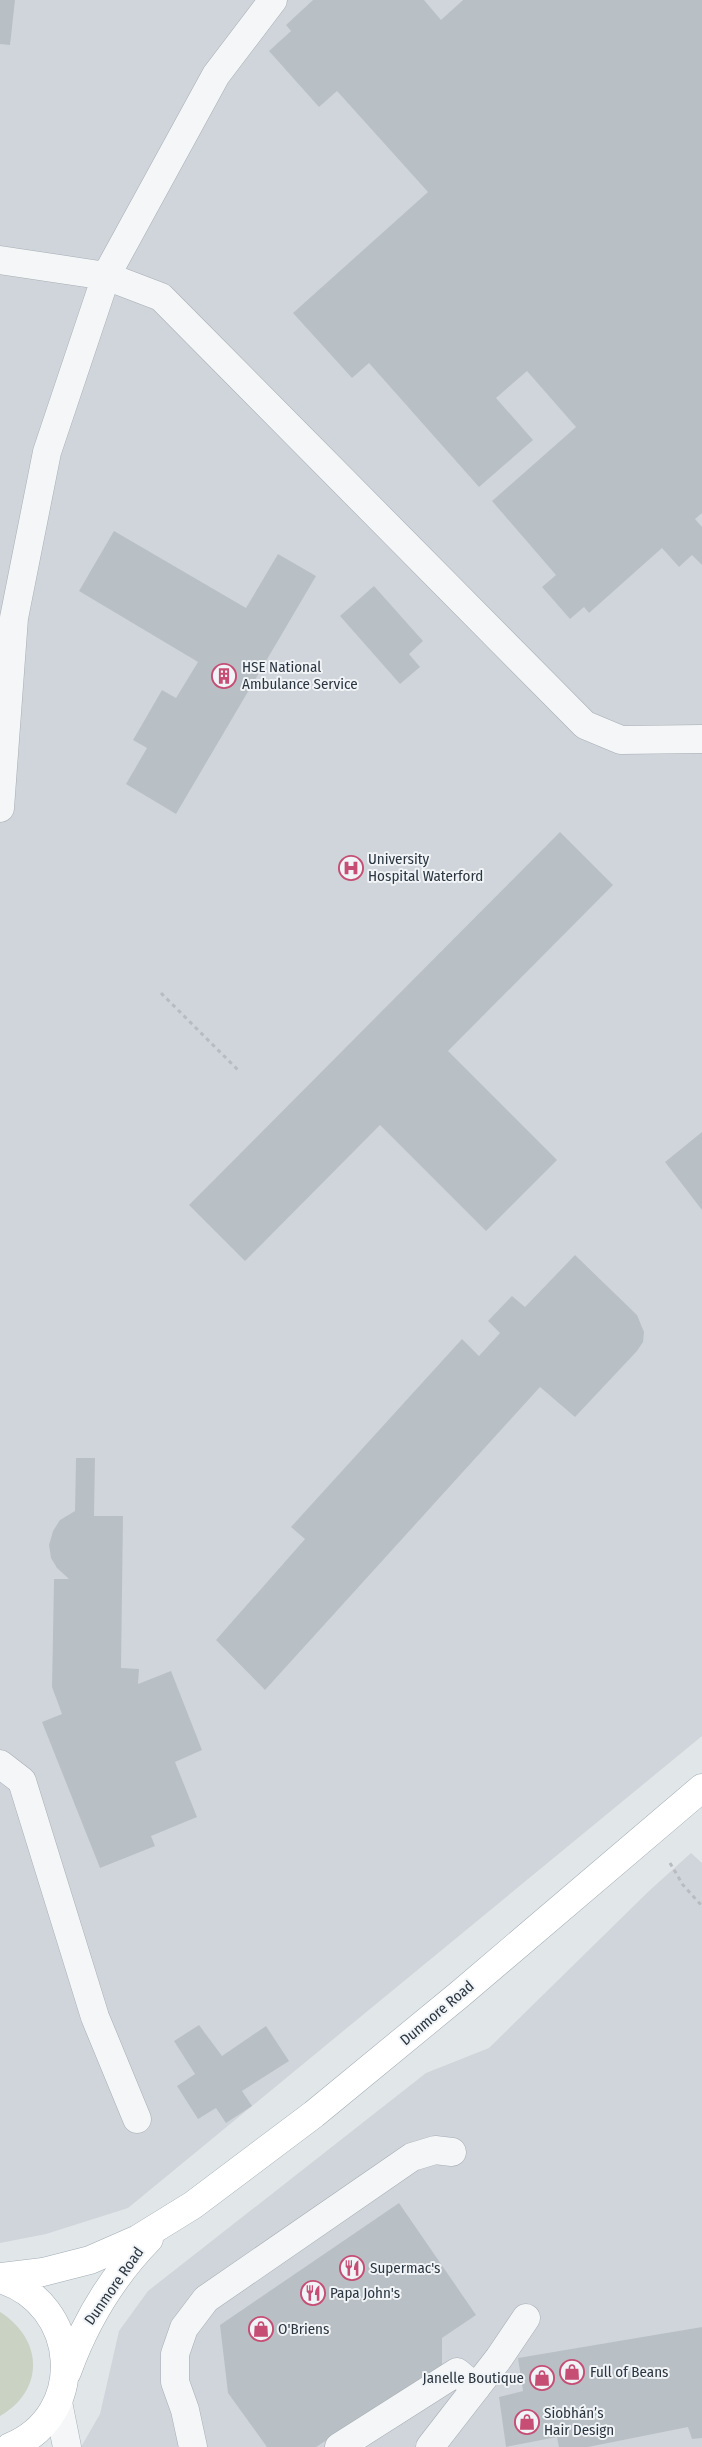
<svg xmlns="http://www.w3.org/2000/svg" width="702" height="2447" viewBox="0 0 702 2447" font-family="'Fira Sans Condensed',sans-serif">
	<rect width="100%" height="100%" fill="#e1e6e9"/>
	<path fill="#d0d5db" d="M0 0H702V1736L128 2208 46 2234 0 2243Z
		M691 1853 702 1863V2447H81L100 2414 119 2331 148 2291 426 2073 489 2048 649 1891Z"/>
	<path fill="#c9d2c3" d="M0 2312C43 2339 45 2390 0 2416Z"/>
	<path fill="#b9c0c5" d="M0 0H15L10 45 0 44Z
		M313 0H424L441 20 463 0H702V513L695 519 702 527V565L692 555 679 567 662 548 589 613 584 607 570 619 542 587 556 575 492 501 576 427 527 371 496 398 533 440 479 487 369 363 352 378 293 313 428 192 337 91 319 107 269 51 291 31 286 25Z
		M114 531 246 608 278 554 316 576 176 814 126 784 147 748 133 740 162 690 176 698 198 662 79 591Z
		M374 586 423 641 409 654 420 667 400 684 340 616Z
		M560 832 613 885 448 1051 557 1160 486 1231 380 1125 245 1261 189 1205Z
		M702 1132V1210L665 1162Z
		M575 1255 637 1315 644 1332 643 1342 637 1351 575 1417 540 1387 265 1690 216 1640 305 1539 291 1527 462 1339 479 1356 500 1333 488 1321 512 1296 525 1307Z
		M76 1458H95L94 1516H123L121 1668 139 1669 138 1684 171 1671 202 1750 175 1762 197 1817 151 1836 155 1846 100 1868 42 1722 62 1714 52 1687 54 1579H69L57 1568 51 1558 49 1545 53 1531 60 1520 75 1511Z
		M199 2025 222 2056 266 2026 289 2061 242 2091 252 2106 226 2123 216 2108 198 2119 177 2086 195 2074 174 2041Z
		M399 2203 476 2315 442 2338V2366L316 2447H267L228 2393 220 2325Z
		M702 2327V2438L692 2439 688 2427 588 2447H559L557 2437 506 2447 499 2397 523 2391 518 2358Z"/>
	<g fill="none" stroke-linecap="round" stroke-linejoin="round">
		<defs>
			<path id="minor" d="M0 260 106 276 161 297 585 725 621 740 702 739
				M0 808 14 618 47 452 106 276 216 75 273 0
				M0 1764 22 1781 95 2017 137 2119
				M58 2402 67 2447
				M193 2447 185 2410 175 2382V2354L184 2328 206 2299 412 2157 435 2150 452 2152
				M339 2447 457 2372 476 2388
				M430 2447 499 2358 526 2318"/>
			<path id="major" d="M0 2277 43 2272 90 2260 138 2239 193 2205 314 2114 460 1994 702 1788
				M0 2279C80 2303 89 2415 10 2447
				M67 2372C85 2322 112 2277 149 2239"/>
		</defs>
		<use href="#minor" stroke="#a7aeb3" stroke-width="29"/>
		<use href="#major" stroke="#a1acb4" stroke-width="29"/>
		<path stroke="#b8bcc1" stroke-width="3" stroke-dasharray="4 4" stroke-linecap="butt" d="M161 993 239 1071
			M670 1863 683 1885 702 1906"/>
		<use href="#minor" stroke="#f4f6f8" stroke-width="28"/>
		<use href="#major" stroke="#fff" stroke-width="28"/>
	</g>
	<defs>
		<symbol id="building-ring" viewBox="-11 -11 22 22"><circle r="9.5" fill="#f1f4f7" stroke="#c64e74" stroke-width="1.5"/><path d="M-4-6H4V6H1V3H-1V6H-4ZM-2.5-4.3h1.7v1.8h-1.7ZM.8-4.3h1.7v1.8H.8ZM-2.5-1h1.7V.8h-1.7ZM.8-1h1.7V.8H.8Z" fill="#c64e74"/></symbol>
		<symbol id="hospital-ring" viewBox="-11 -11 22 22"><circle r="9.5" fill="#f1f4f7" stroke="#c64e74" stroke-width="1.5"/><path d="M-5-5h3v3.5h4V-5h3V5h-3V1.5h-4V5h-3Z" fill="#c64e74"/></symbol>
		<symbol id="restaurant-ring" viewBox="-11 -11 22 22"><circle r="9.5" fill="#f1f4f7" stroke="#c64e74" stroke-width="1.5"/><path d="M-5-6h1v4h1v-4h1v4h1v-4h1v5L-1.5 .5V6h-2V.5L-5-1ZM5-6V6H3V1.5H1.5Q1.5-4 5-6Z" fill="#c64e74"/></symbol>
		<symbol id="shop-ring" viewBox="-11 -11 22 22"><circle r="9.5" fill="#f1f4f7" stroke="#c64e74" stroke-width="1.5"/><path d="M-5-2.5h2.3a2.7 3.5 0 0 1 5.4 0H5L5.5 6h-11ZM-1.5-2.5h3a1.5 2.3 0 0 0-3 0Z" fill="#c64e74"/></symbol>
	</defs>
	<g fill-rule="evenodd">
		<use href="#building-ring" x="210" y="662" width="28" height="28"/>
		<use href="#hospital-ring" x="337" y="854" width="28" height="28"/>
		<use href="#restaurant-ring" x="338" y="2254" width="28" height="28"/>
		<use href="#restaurant-ring" x="299" y="2279" width="28" height="28"/>
		<use href="#shop-ring" x="247" y="2315" width="28" height="28"/>
		<use href="#shop-ring" x="558" y="2358" width="28" height="28"/>
		<use href="#shop-ring" x="528" y="2364" width="28" height="28"/>
		<use href="#shop-ring" x="513" y="2408" width="28" height="28"/>
	</g>
	<g text-anchor="middle" stroke-width="4" stroke-linejoin="round" paint-order="stroke">
		<g font-size="15" fill="#2b3640" stroke="#f1f4f7" text-anchor="start">
			<text x="242" y="672">HSE National<tspan x="242" dy="17">Ambulance Service</tspan></text>
			<text x="368" y="864">University<tspan x="368" dy="17">Hospital Waterford</tspan></text>
			<text x="370" y="2273">Supermac's</text>
			<text x="330" y="2298">Papa John's</text>
			<text x="278" y="2334">O'Briens</text>
			<text x="590" y="2377">Full of Beans</text>
			<text x="524" y="2383" text-anchor="end">Janelle Boutique</text>
			<text x="544" y="2418">Siobhán’s<tspan x="544" dy="17">Hair Design</tspan></text>
		</g>
		<g font-size="15" fill="#2b3640" stroke="#f1f4f7">
			<text transform="translate(437 2013) rotate(-40)" y="5">Dunmore Road</text>
			<text transform="translate(114 2286) rotate(-55)" y="5">Dunmore Road</text>
		</g>
	</g>
</svg>
